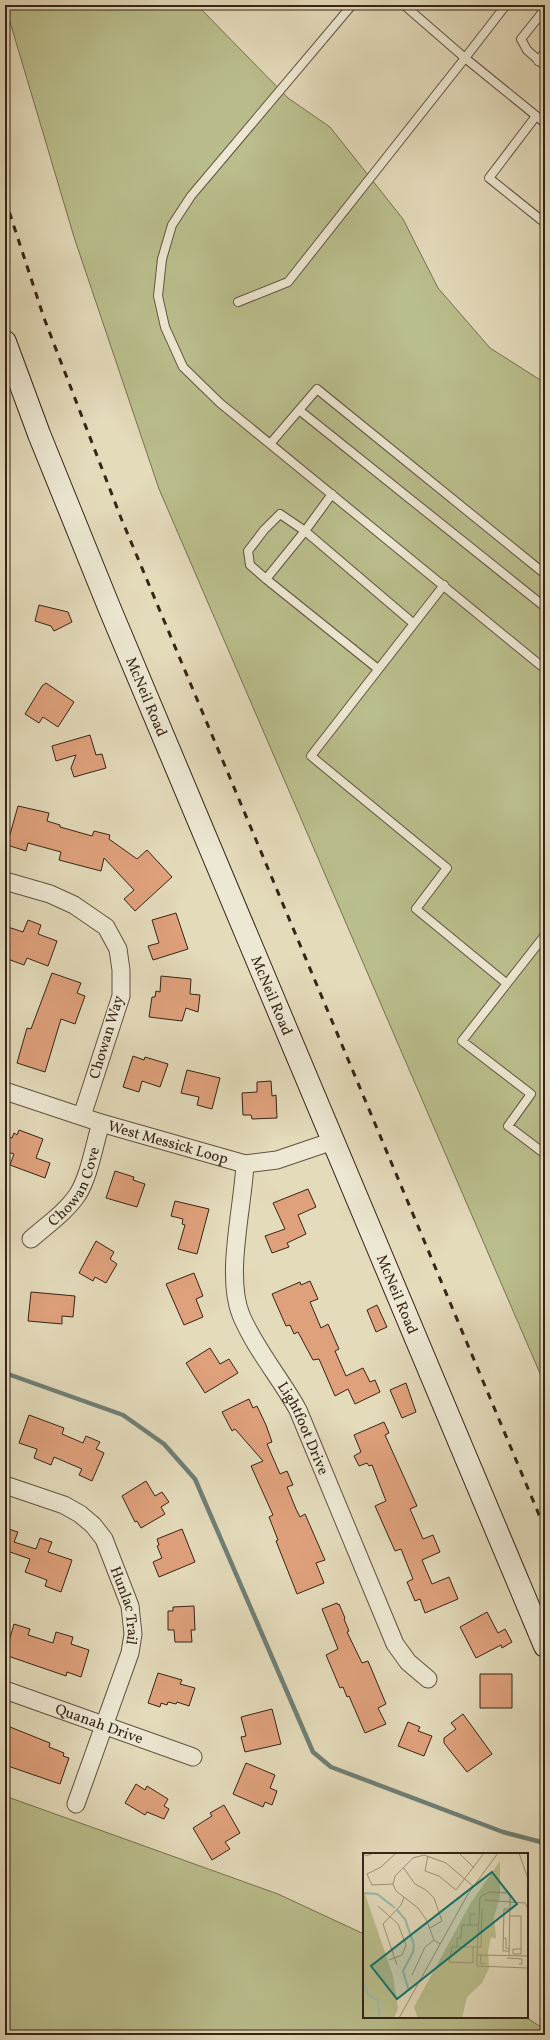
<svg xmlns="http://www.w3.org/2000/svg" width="550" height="2040" viewBox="0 0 550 2040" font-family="Vollkorn,serif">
	<rect width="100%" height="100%" fill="#e4dbbb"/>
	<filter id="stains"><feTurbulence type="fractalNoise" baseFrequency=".005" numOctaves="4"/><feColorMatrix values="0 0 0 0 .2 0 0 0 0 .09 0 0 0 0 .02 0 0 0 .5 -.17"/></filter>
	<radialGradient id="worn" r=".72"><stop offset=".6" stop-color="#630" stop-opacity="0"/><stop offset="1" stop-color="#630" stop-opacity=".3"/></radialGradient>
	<path fill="#babe8c" stroke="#787152" d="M5 5H197L288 98 330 127 403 219 438 288 490 348 545 383V1385L159 489 74 237Z
		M5 1796 278 1894 364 1934V2017H526L545 2030V2035H5Z"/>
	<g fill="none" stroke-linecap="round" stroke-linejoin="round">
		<path stroke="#6f7f75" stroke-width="4.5" d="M5 1373 123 1415 164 1444 195 1479 313 1752 331 1767 503 1832 545 1843"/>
	</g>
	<path fill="#dfa17c" stroke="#362417" d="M39 605 68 612 72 622 54 631 51 626 35 621Z
		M46 683 74 702 58 727 43 717 39 723 25 714 42 686Z
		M90 735 96 755 102 754 106 768 74 777 71 768 76 755 56 761 52 746Z
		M18 806 49 813 47 821 60 825V827L92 836 94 831 110 835 109 839 137 859 147 850 172 877 135 911 124 899 134 890 104 858 101 871 59 860 61 852 28 843 26 851 7 845Z
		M176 913 188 949 153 960 148 946 159 943 152 920Z
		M28 920 41 925 38 934 57 941 48 966 27 958 24 965 5 958V926L23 932Z
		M52 973 81 983 77 993 85 996 75 1024 61 1019 45 1072 17 1063 27 1028 31 1029Z
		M161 976 191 979 190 994 200 995 198 1012 186 1008 182 1021 149 1017 152 997H155L156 991 160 992Z
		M133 1056 144 1060 145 1057 168 1064 160 1087 142 1081 139 1092 123 1087Z
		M187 1070 220 1078 212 1109 197 1105 199 1097 181 1093Z
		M271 1081 272 1096 276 1095 277 1118 252 1119 251 1115H243L242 1093 257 1092V1082Z
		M19 1130 43 1139 36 1158 50 1163 45 1178 10 1165 14 1154 5 1151V1148L9 1137 12 1138 14 1133 17 1135Z
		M115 1171 134 1177 133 1180 145 1184 137 1207 106 1198Z
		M308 1189 316 1207 298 1215 306 1234 287 1243 289 1247 272 1253 265 1236 285 1229 273 1203Z
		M175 1201 209 1209 197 1254 178 1249 185 1225 182 1224 183 1219 171 1216Z
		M96 1241 114 1252 110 1259 117 1264 106 1283 95 1277 93 1281 79 1273Z
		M194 1273 203 1296 196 1299 203 1317 184 1325 166 1284Z
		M310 1281 318 1299 310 1302 321 1328 328 1324 339 1349 335 1351 346 1376 363 1368 370 1382 375 1380 380 1392 355 1404 348 1389 335 1396 319 1359 313 1360 298 1332 294 1334 290 1325 286 1326 272 1294 300 1282 301 1285Z
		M31 1292 75 1296 73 1317 62 1316V1324L28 1321Z
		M377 1305 387 1327 376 1332 367 1310Z
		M210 1348 220 1364 229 1359 238 1373 205 1393 186 1363Z
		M406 1383 416 1412 402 1418 390 1390Z
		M249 1399 253 1408 257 1406 266 1425 272 1442 267 1444 280 1474 287 1471 293 1485 287 1487 296 1509 300 1517 305 1514 325 1560 316 1563 324 1583 297 1594 276 1541 278 1540 269 1517 273 1515 251 1466 263 1461 235 1429 232 1431 222 1412Z
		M29 1415 64 1428 62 1434 83 1443 86 1436 100 1442 96 1449 104 1453 92 1481 79 1475 82 1469 54 1457 51 1465 34 1458 37 1449 19 1443Z
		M384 1422 389 1433 385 1435 417 1506 410 1509 423 1539 433 1535 440 1552 422 1560 432 1584 449 1577 458 1599 425 1613 420 1599 415 1601 407 1582 413 1579 401 1549 395 1551 375 1506 386 1501 372 1465 369 1466 367 1463 359 1466 354 1456 361 1452 354 1435Z
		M146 1481 155 1496 162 1492 169 1502 161 1507 165 1514 141 1528 137 1521 135 1522 122 1496Z
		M5 1528 18 1532 14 1542 36 1549 40 1538 52 1542 48 1552 72 1560 61 1592 45 1586 47 1580 25 1572 30 1559 10 1552 5 1563Z
		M182 1529 195 1562 159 1577 153 1562 162 1558 157 1546 159 1545 157 1539Z
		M337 1603 338 1605 339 1604 345 1618 344 1619 349 1631 347 1632 362 1663 368 1661 386 1704 378 1708 386 1724 365 1733 349 1696 347 1697 343 1687 340 1688 326 1655 338 1649 322 1609Z
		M194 1606 195 1630H191L192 1642H175L174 1630H168V1611H173V1607Z
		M487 1612 498 1633 505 1629 512 1642 502 1648 501 1645 476 1658 460 1627Z
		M14 1624 30 1629 28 1635 53 1643 56 1632 73 1637 71 1644 89 1650 81 1677 67 1672 66 1676 5 1655Z
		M158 1673 182 1680 180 1684 195 1688 189 1706 177 1702 176 1704 168 1702 167 1705 161 1703 160 1707 148 1703Z
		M480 1674H512V1708H480Z
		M272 1709 281 1744 245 1752 241 1737 246 1736 241 1717Z
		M463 1714 492 1754 467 1772 444 1743V1738L456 1729 451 1723Z
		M408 1722 420 1727 418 1731 432 1736 424 1756 398 1746Z
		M10 1727 50 1743 49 1747 64 1753 63 1756 69 1758 60 1784 5 1765V1740Z
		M246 1763 275 1775 270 1788 277 1791 272 1805 265 1802 263 1807 233 1794Z
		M136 1784 145 1790 147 1786 168 1799 164 1806 169 1809 164 1819 147 1812 145 1815 125 1803Z
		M224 1805 240 1833 225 1842 230 1849 212 1860 193 1828 212 1816 210 1813Z"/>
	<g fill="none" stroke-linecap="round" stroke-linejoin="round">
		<defs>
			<path id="lane" d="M352 5 191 196 172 225 162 259 158 296 165 327 183 367 220 403 545 669
				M506 5 465 58 545 123
				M545 9 521 39 527 50 545 66
				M538 61 545 52
				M536 116 489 178 545 223
				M238 302 288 282 465 58 404 5
				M299 410 545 607
				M270 444 317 389 545 574
				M332 494 305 531 413 623
				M266 579 250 565 248 551 264 530 280 514 305 531 266 579 378 669
				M444 585 311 756 447 868 416 909 506 983
				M545 935 462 1041 531 1094 508 1126 545 1154"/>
			<g id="street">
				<path d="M5 881 50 894 74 905 106 927 118 949 121 970V996L82 1116"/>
				<path id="s1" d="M5 1091 101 1123 245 1164 277 1160 333 1141"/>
				<path id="s2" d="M245 1164C243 1207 225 1276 241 1315 254 1347 281 1379 298 1410L395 1644 408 1662 428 1679"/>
				<path id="s3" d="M31 1239C47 1225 66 1212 78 1194 90 1174 94 1145 101 1123"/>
				<path id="s4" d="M5 1485 64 1505 80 1514 93 1525 104 1539 130 1606 133 1634 130 1653 76 1804"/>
				<path id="s5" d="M5 1690 193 1757"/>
			</g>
			<g id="secondary">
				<path id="s6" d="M5 342 39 434 109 607 545 1646"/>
			</g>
		</defs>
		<use href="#lane" stroke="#625240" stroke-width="10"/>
		<use href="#street" stroke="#625240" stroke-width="19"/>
		<use href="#secondary" stroke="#362417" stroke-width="24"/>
		<use href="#lane" stroke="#ede8d3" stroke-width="8"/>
		<use href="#street" stroke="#ede8d3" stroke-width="17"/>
		<use href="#secondary" stroke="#ede8d3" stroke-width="22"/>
		<path stroke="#362417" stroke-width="3" stroke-dasharray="7 7" stroke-linecap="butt" d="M5 199 44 318 121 518 545 1529"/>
	</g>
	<g text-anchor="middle" stroke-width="3" stroke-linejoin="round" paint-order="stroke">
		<g font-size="15" fill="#362417" stroke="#ede8d3">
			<text dy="5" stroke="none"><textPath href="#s6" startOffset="382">McNeil Road</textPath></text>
			<text dy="5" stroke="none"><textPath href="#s6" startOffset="706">McNeil Road</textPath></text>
			<text transform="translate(106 1037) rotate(-73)" y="5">Chowan Way</text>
			<text dy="5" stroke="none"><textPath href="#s1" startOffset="171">West Messick Loop</textPath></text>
			<text dy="5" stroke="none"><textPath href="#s3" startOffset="70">Chowan Cove</textPath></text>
			<text dy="5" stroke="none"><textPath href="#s6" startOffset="1030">McNeil Road</textPath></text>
			<text dy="5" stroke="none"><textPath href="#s2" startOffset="282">Lightfoot Drive</textPath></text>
			<text dy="5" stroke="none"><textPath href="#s4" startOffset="186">Hunlac Trail</textPath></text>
			<text dy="5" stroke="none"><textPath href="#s5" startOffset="100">Quanah Drive</textPath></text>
		</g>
	</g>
	<g transform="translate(363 1853)">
		<rect width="165" height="165" fill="#e4dbbb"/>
		<path d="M137 8V44L131 64 133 83 132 86 128 84 125 99 126 115 119 130 104 144 99 165H55L51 154 107 51ZM0 35 30 123 35 156 31 165H0Z" fill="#babe8c"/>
		<path fill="none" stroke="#95bbb3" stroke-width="2" d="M0 40 14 41 32 55M34 57 42 66 51 92 50 99 40 118 46 138M0 128 5 141 15 147 17 165"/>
		<path fill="none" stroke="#9e9279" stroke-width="1" d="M0 0 3 3 11 0M96 0 111 15M156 0 165 26M65 3 62 18 76 23 93 37 121 0M40 14 52 31 63 37 71 45 79 68 67 75M30 31 9 32 4 21 18 14 33 0M15 53 35 71 43 92 39 102 26 107M147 63H158V101H150V96H158M107 72V61H112M140 85H143V95L146 96M77 91 71 87 63 66 55 55 33 38 30 31 32 23 50 5 61 2 83 10 110 33M94 94V85H98L99 72H115M110 94V110L86 109 89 94H118L119 55M146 98H140L141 56H147M114 102 117 44 126 39 145 40 147 42V49L122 47M118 102 117 110 121 111M146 103 147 49 162 50 165 56M165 103 114 102V113L165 115M144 105 159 106V111H156M34 112 20 71 38 52 41 44M49 122 62 94 71 87M36 165 105 41 135 0"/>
		<path fill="#0f766e" fill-opacity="0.15" stroke="#0f766e" stroke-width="2" d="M129 19 154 51 34 146 8 113Z"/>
		<rect width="165" height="165" fill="none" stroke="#362417" stroke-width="2"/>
	</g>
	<rect width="550" height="2040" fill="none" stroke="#e4dbbb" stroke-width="20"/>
	<rect x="6" y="6" width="538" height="2028" fill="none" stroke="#362417" stroke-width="2"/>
	<rect x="10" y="10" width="530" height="2020" fill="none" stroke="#362417"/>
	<rect width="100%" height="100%" filter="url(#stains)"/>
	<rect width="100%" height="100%" fill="url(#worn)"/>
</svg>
